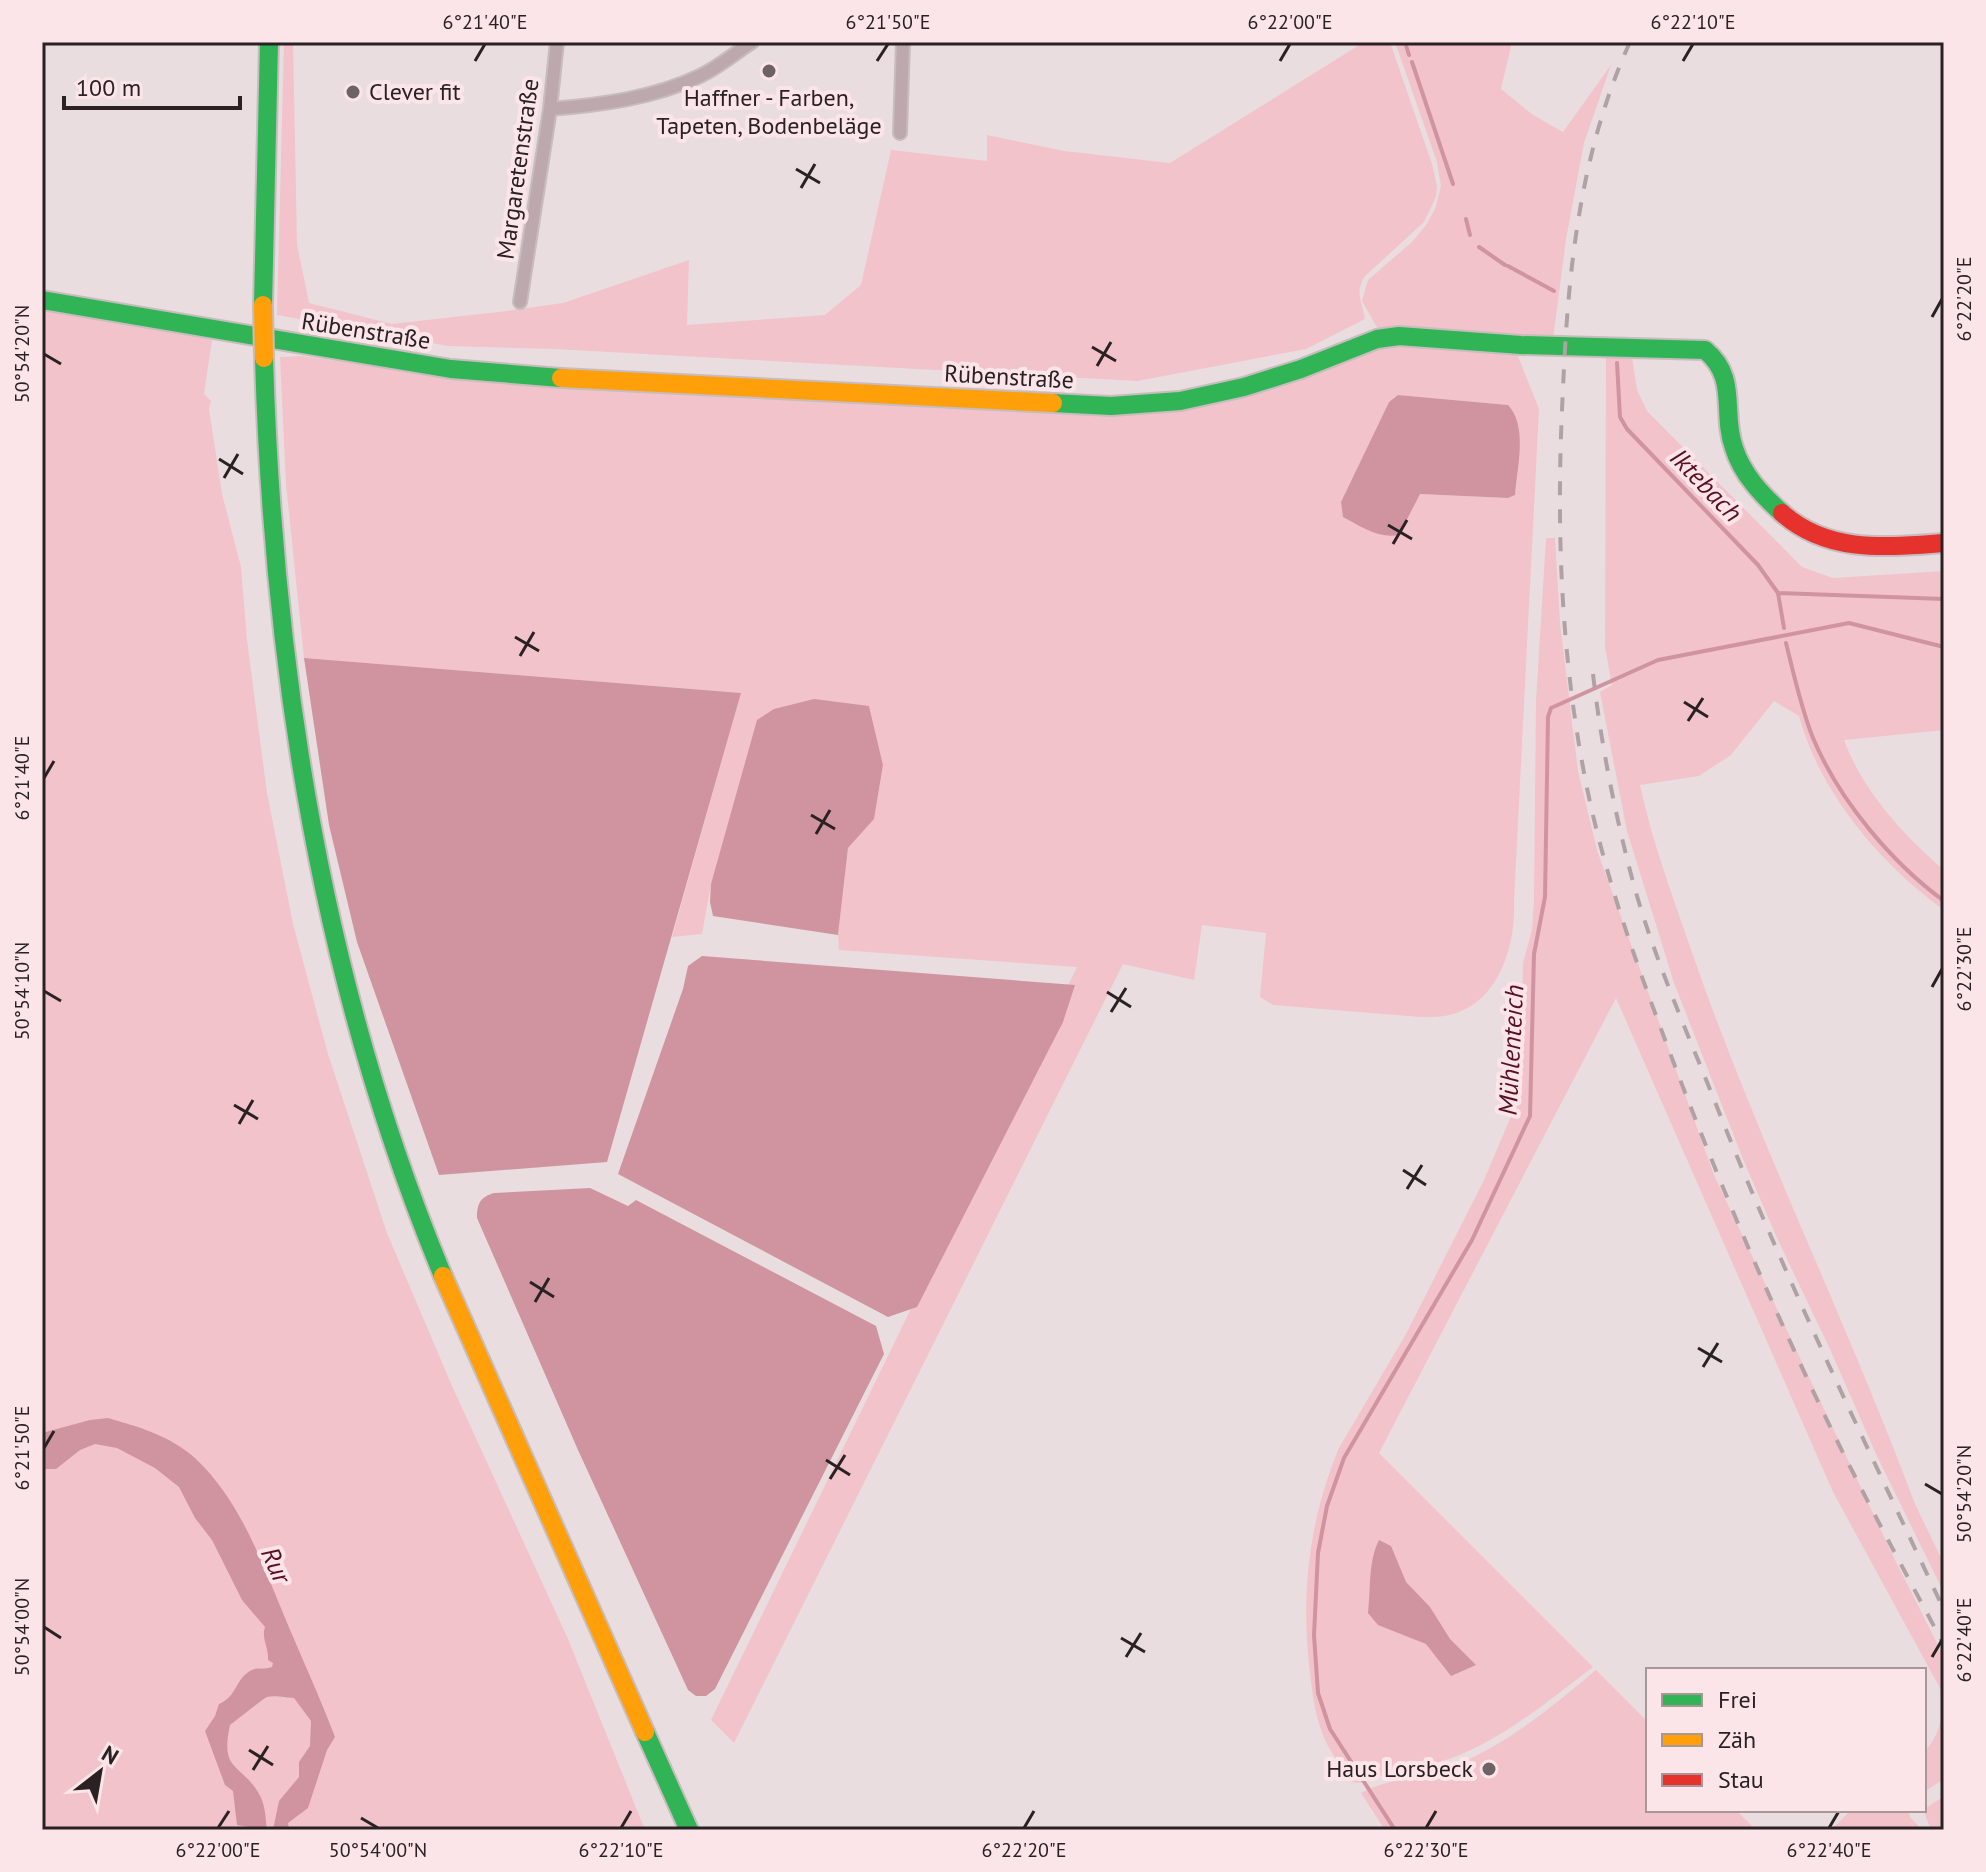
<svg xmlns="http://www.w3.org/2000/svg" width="1986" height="1872" viewBox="0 0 1986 1872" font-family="'PT Sans',sans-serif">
	<rect width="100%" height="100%" fill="#eadddf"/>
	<path fill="#f2c3cb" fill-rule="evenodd" d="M284 42H293L297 244 309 303 392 324 507 311 563 303 689 260 687 325 825 315 861 285 891 150 987 161V135L1064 151 1170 163 1364 42H1390L1432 164 1437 186 1436 197 1424 222 1364 277C1355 296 1362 300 1365 319L1306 349 1137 381 554 349 448 346 277 315Z
		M1395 42H1512L1501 89 1533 115 1563 132 1611 65 1584 143 1566 239 1553 339 1379 331 1362 301 1368 280 1412 242 1426 225 1435 209 1441 186 1437 162Z
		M42 307 212 340 204 394 211 401 209 409 222 494 241 567 247 640 267 793 293 924 328 1054 387 1233 452 1386 568 1639 645 1830H42Z
		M1391 341 1516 351 1539 409 1514 901C1516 947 1498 1007 1445 1016 1425 1019 1403 1015 1383 1014 1347 1011 1310 1008 1273 1005L1260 997 1266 933 1202 925 1194 980 1123 964 734 1743 711 1720 1077 967 839 950 838 935 848 848 874 819 883 765 869 706 711 884 702 934 672 937 741 693 304 658 286 484 280 357 302 356 471 380 1135 415 1265 392 1358 357ZM1398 395 1508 405V498L1419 494 1341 502 1389 402Z
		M1606 356 1632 357 1637 390 1647 411 1802 567 1833 578 1944 571V730L1844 740C1862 790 1904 836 1944 870V910C1880 864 1820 793 1799 716L1774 701 1731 755 1699 776 1640 785C1653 846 1676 905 1696 964 1761 1148 1847 1322 1915 1504L1944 1564V1593L1877 1456 1829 1347 1777 1238 1743 1159 1674 983 1627 831 1600 692 1612 685 1605 647Z
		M1546 538H1555L1560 623 1578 771 1597 850 1714 1175 1895 1560 1944 1657V1779L1924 1792V1752C1941 1734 1944 1714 1941 1690L1833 1492 1616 998 1379 1453 1593 1667C1552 1698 1512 1732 1464 1753 1439 1765 1413 1767 1387 1774 1375 1777 1363 1785 1352 1782 1344 1770 1335 1759 1328 1746 1315 1721 1312 1692 1309 1664 1301 1590 1310 1517 1339 1448L1406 1334 1484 1180 1517 1102 1521 1066 1523 963 1532 930 1534 899 1536 701Z
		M1596 1670 1648 1722V1810H1736L1756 1830H1385L1361 1793C1389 1778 1421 1778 1451 1767 1506 1745 1551 1708 1596 1670Z
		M1944 1796V1830H1931L1924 1812 1926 1808Z
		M1851 1810H1908L1910 1817 1922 1830H1831Z"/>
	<path fill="#cf949f" d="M1398 395 1508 405C1528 426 1517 467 1515 495L1508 498 1420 494 1399 535C1379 539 1360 526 1343 517L1341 502 1389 402Z
		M304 658 741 693 607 1162 439 1175 357 942 329 825Z
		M814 699 869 706 883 765 874 819 848 848 838 935 713 916 710 902 711 884 757 720 774 709Z
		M702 956 1075 985 1063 1022 917 1307 888 1317 618 1174 683 989 688 966Z
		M590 1188 628 1206 636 1200 876 1326 884 1354 715 1689 706 1696H696L688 1690 578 1450 477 1218C477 1204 480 1197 494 1193Z
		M108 1418C139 1427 171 1436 196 1459 240 1501 260 1558 283 1613 300 1654 319 1695 335 1737L327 1750 308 1808 288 1823 289 1830H273L279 1801 299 1777V1762L310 1746 311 1721 294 1698C287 1698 275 1695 267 1697 264 1698 237 1720 230 1725 220 1771 239 1762 258 1792 266 1805 265 1816 267 1830L237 1825 233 1791 225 1785 205 1731 215 1716 219 1704C238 1696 235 1678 252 1670 258 1667 265 1670 272 1667L273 1663 268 1660C269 1648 261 1638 265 1627L242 1600 212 1540 195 1518 179 1487 155 1468 117 1448 95 1444 80 1450 56 1469H42V1433L90 1420Z
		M1379 1540 1391 1546 1406 1582 1430 1607 1450 1639 1476 1665 1451 1676 1426 1644 1378 1625 1368 1613C1371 1589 1368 1561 1379 1540Z"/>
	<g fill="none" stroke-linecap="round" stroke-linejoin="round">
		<path stroke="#cf949f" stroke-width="4" d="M1405 42 1409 55
			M1412 62 1453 184
			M1466 219 1470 235
			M1479 247 1505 265
			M1508 266 1554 291
			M1617 363 1620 417 1627 429 1758 565 1778 593 1784 628
			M1779 593 1944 599
			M1786 643C1794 675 1801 708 1813 738 1839 800 1891 862 1944 901
			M1395 1830 1330 1729 1318 1693 1314 1635 1318 1553 1327 1506 1344 1458 1472 1240 1530 1116 1534 954 1545 897 1548 717 1551 708 1658 660 1849 623 1944 647"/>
		<defs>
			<path id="street" d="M550 109C601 105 654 98 700 76 719 67 735 53 752 42
				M900 133 903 42
				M520 302 550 109 557 42"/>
			<path id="fast" d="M42 300 451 369 561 378
				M263 305 269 42
				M264 358C273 671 322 985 443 1276
				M1053 403 1111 406 1180 401 1244 387 1301 369 1377 339 1399 336 1521 345 1705 350C1739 378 1721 412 1734 448 1742 474 1762 495 1782 513
				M645 1732 689 1830"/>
			<path id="slow" d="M561 378 1053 403
				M443 1276 645 1732"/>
			<path id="jam" d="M1782 513C1828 554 1887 547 1944 543"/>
		</defs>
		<use href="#street" stroke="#c7bcbe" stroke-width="16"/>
		<use href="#fast" stroke="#c7bcbe" stroke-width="22"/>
		<use href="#slow" stroke="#c7bcbe" stroke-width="22"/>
		<use href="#jam" stroke="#c7bcbe" stroke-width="22"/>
		<use href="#street" stroke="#bda9ad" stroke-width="12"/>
		<use href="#fast" stroke="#30b455" stroke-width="18"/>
		<use href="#slow" stroke="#ff9f0a" stroke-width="18"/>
		<use href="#jam" stroke="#e5322d" stroke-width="18"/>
		<path stroke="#b0a2a4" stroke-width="4" stroke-dasharray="14 14" stroke-linecap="butt" d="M1630 42C1580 152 1568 269 1563 389 1556 520 1560 649 1585 778 1604 876 1638 968 1673 1061 1718 1180 1768 1297 1823 1412 1861 1491 1903 1568 1944 1645
			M1593 674C1601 744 1615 814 1633 882 1653 955 1685 1027 1713 1097 1782 1272 1864 1440 1944 1610"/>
		<defs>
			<path id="slow-bridge" d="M263 305 264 358"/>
		</defs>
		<use href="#slow-bridge" stroke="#c7bcbe" stroke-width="22" stroke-linecap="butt"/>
		<use href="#slow-bridge" stroke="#ff9f0a" stroke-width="18"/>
	</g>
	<path fill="none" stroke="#2a2123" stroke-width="3" d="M475 61 485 44M877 61 888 44M1280 61 1290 44M1683 61 1693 44M796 169 820 183M801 188 815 164M1932 317 1942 299M1092 347 1116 361M44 354 61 364M1097 366 1111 342M219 459 243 474M224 478 238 454M1388 525 1412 539M1393 544 1407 520M515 637 539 651M520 656 534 632M1684 702 1708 717M1688 721 1703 698M44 778 54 761M811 815 835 829M816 834 830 810M1932 987 1942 969M44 991 61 1001M1107 992 1131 1007M1111 1012 1126 988M234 1105 258 1119M239 1124 253 1100M1403 1170 1426 1185M1407 1189 1422 1165M530 1282 554 1297M535 1302 549 1278M1698 1348 1722 1362M1703 1367 1718 1343M44 1448 54 1431M826 1460 850 1475M830 1479 845 1455M1925 1484 1942 1494M44 1627 61 1638M1121 1638 1145 1652M1126 1657 1141 1633M1932 1657 1942 1640M249 1750 273 1765M253 1770 268 1746M361 1818 378 1828M218 1828 229 1811M621 1828 631 1811M1024 1828 1034 1811M1426 1828 1436 1811M1829 1828 1839 1811"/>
	<g fill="#6d6365" stroke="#fce5e8" stroke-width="3">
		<circle cx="769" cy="71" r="8"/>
		<circle cx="353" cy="92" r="8"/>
		<circle cx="1489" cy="1769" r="8"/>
	</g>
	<g text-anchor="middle" stroke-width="8" stroke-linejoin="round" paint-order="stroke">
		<g font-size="24" fill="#2a2123" stroke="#fce5e8" text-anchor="start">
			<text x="369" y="100">Clever fit</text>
			<text x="769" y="106" text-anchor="middle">Haffner - Farben,<tspan x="769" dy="28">Tapeten, Bodenbeläge</tspan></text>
			<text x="1473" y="1777" text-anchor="end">Haus Lorsbeck</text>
		</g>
		<g font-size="24" fill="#2a2123" stroke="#fce5e8">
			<text transform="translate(518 169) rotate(-82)" y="8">Margaretenstraße</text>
			<text transform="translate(366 331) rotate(9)" y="8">Rübenstraße</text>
			<text transform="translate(1009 377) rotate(3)" y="8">Rübenstraße</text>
		</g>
		<g font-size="26" font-style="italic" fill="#581026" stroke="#fce5e8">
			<text transform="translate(1706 485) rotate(46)" y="9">Iktebach</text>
			<text transform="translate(1511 1050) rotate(-87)" y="9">Mühlenteich</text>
			<text transform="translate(276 1565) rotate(66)" y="9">Rur</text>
		</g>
	</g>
	<rect width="1986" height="1872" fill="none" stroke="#fce5e8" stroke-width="88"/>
	<rect x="1646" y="1668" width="280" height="144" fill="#fce5e8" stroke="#a89799" stroke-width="2"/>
	<rect x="1662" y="1694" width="40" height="12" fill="#30b455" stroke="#a89799" stroke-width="2"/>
	<text x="1718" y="1708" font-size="24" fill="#2a2123">Frei</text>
	<rect x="1662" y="1734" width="40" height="12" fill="#ff9f0a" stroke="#a89799" stroke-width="2"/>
	<text x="1718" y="1748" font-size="24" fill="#2a2123">Zäh</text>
	<rect x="1662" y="1774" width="40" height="12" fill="#e5322d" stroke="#a89799" stroke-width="2"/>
	<text x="1718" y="1788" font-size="24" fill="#2a2123">Stau</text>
	<g transform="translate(100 1772) rotate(31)" stroke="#fce5e8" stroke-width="6" paint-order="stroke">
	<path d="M0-6L14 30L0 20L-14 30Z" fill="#2a2123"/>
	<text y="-12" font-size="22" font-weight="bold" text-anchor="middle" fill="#2a2123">N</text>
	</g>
	<path d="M64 96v12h176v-12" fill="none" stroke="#2a2123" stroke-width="4"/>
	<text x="76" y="96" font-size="24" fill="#2a2123" stroke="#fce5e8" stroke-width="6" paint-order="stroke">100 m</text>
	<rect x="44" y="44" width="1898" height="1784" fill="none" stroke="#2a2123" stroke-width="3"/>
	<g font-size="20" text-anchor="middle" fill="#2a2123">
		<text x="485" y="29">6°21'40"E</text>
		<text x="888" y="29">6°21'50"E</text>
		<text x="1290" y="29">6°22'00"E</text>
		<text x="1693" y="29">6°22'10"E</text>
		<text transform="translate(1964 299) rotate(-90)" y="7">6°22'20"E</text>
		<text transform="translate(22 354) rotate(-90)" y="7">50°54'20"N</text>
		<text transform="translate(22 778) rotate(-90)" y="7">6°21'40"E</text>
		<text transform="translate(1964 969) rotate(-90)" y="7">6°22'30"E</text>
		<text transform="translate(22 991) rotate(-90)" y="7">50°54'10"N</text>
		<text transform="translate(22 1448) rotate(-90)" y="7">6°21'50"E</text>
		<text transform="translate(1964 1494) rotate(-90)" y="7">50°54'20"N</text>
		<text transform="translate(22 1627) rotate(-90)" y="7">50°54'00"N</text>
		<text transform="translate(1964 1640) rotate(-90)" y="7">6°22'40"E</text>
		<text x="218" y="1857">6°22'00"E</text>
		<text x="378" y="1857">50°54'00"N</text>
		<text x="621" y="1857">6°22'10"E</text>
		<text x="1024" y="1857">6°22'20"E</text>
		<text x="1426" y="1857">6°22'30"E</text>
		<text x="1829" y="1857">6°22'40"E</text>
	</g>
</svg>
